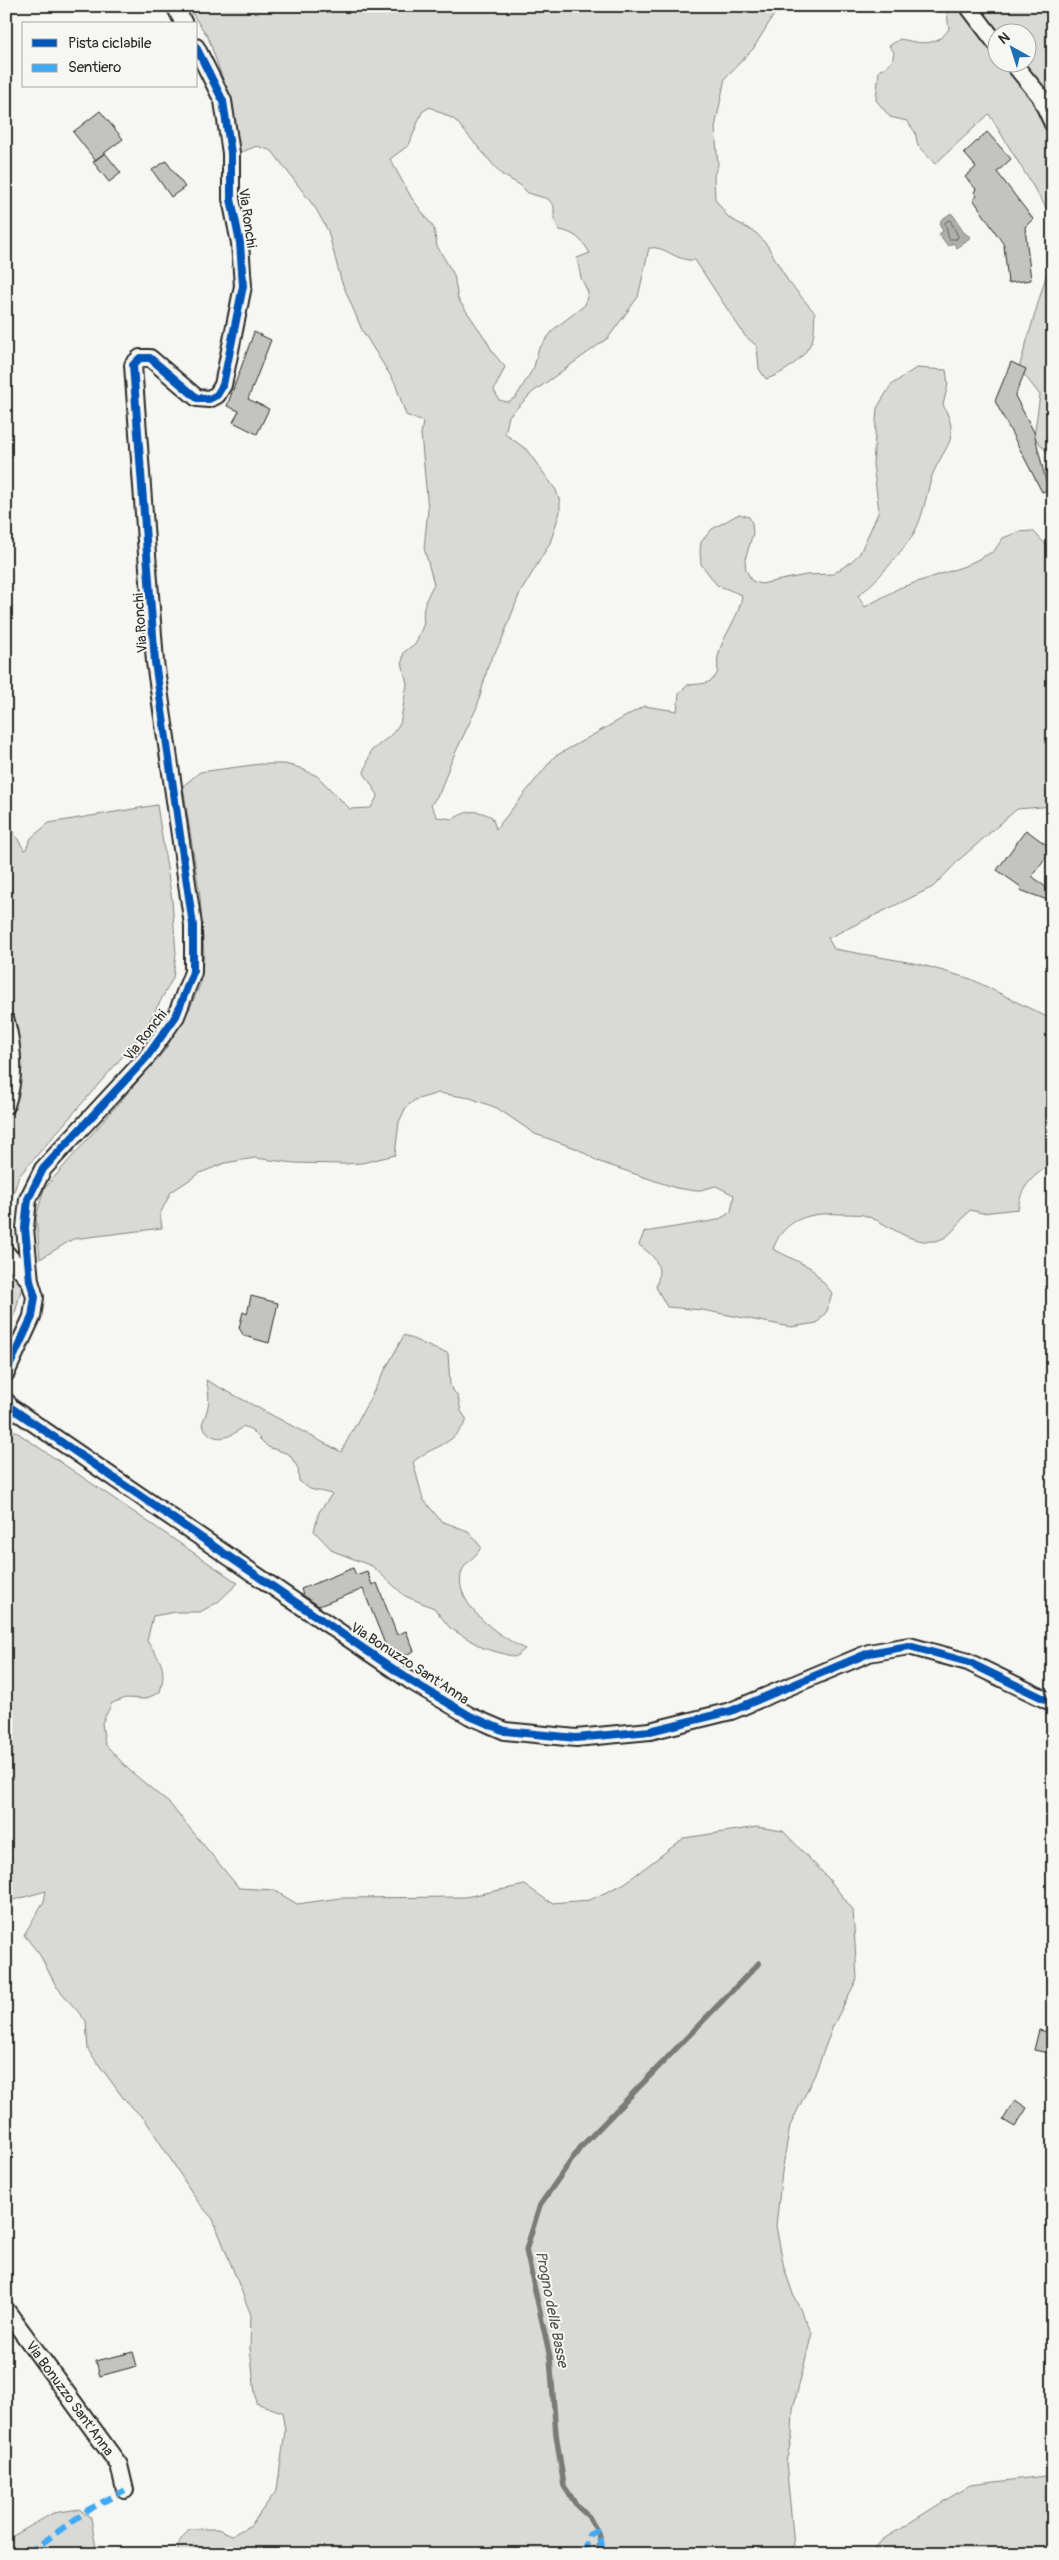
<svg xmlns="http://www.w3.org/2000/svg" width="1059" height="2560" viewBox="0 0 1059 2560" font-family="Pangolin,sans-serif">
	<rect width="100%" height="100%" fill="#f6f6f2"/>
	<filter id="ink" filterUnits="userSpaceOnUse"><feTurbulence type="fractalNoise" baseFrequency=".02" numOctaves="2"/><feDisplacementMap in="SourceGraphic" scale="10" xChannelSelector="R" yChannelSelector="G"/><feConvolveMatrix kernelMatrix="1 2 1 2 8 2 1 2 1" color-interpolation-filters="sRGB"/></filter>
	<g filter="url(#ink)">
		<path fill="#d9d9d5" stroke="#828280" fill-rule="evenodd" d="M187 6H783L775 13 753 49 725 78 715 128 718 165 714 175 715 199 728 217 756 233 767 245 788 281 815 313C814 322 815 333 812 341 804 359 784 374 766 379L759 369 757 346 745 336 695 260C675 262 666 245 649 248L638 297 608 338 533 392 509 416 505 434 526 449 556 490 560 502V512L550 543 519 595 501 642 489 663 477 707 450 764 440 792 431 805 437 817 453 819C468 810 476 809 492 817L496 829 554 757 644 706 677 711 679 694 687 685C695 684 707 685 713 679 721 672 716 665 718 657 722 635 740 618 742 595L717 585 701 564 700 551 701 542 712 529 739 514 749 517 752 523 753 533 745 560 746 570 752 581 761 584 806 575 833 574 852 561 860 553 879 511 873 464 877 408 891 385 916 368 946 370 948 384 943 405C963 442 942 446 931 479 926 496 923 517 914 533 902 552 876 582 858 596L865 607 899 588 965 566 994 551 1003 538 1018 532 1033 531 1049 548 1053 546V806L1017 809 960 859 933 887 828 938 834 949 919 964 971 979 1053 1020V1163C1034 1175 1021 1185 1018 1209L982 1213 970 1210C958 1222 952 1239 934 1241 906 1244 888 1222 863 1215 856 1214 848 1214 840 1214 811 1212 784 1218 773 1249L811 1268 832 1293 827 1311 817 1323 791 1327 702 1310 667 1307 656 1287C663 1266 657 1258 639 1245L644 1232 718 1220 731 1212 734 1195 716 1186 696 1191 676 1188 597 1161 578 1149 535 1134 497 1108 470 1098 438 1093 415 1100 406 1107 399 1122 395 1155 362 1163 343 1164 294 1163 255 1158 225 1163 200 1173 171 1192 160 1214 162 1228 73 1239 40 1259 36 1217 44 1189 165 1050 190 1008 200 985 204 954 200 896 183 786 200 772 260 764H285L300 768 317 776 350 809 371 808 378 795 364 773 371 751 390 736 400 724 407 684 402 662 404 652 416 643 424 623C421 609 427 596 434 584L424 548 428 509 421 434 423 422 406 415 395 383 362 330 341 280 328 231 316 209 272 151 257 146 239 153 232 105 208 37ZM430 107 455 120 501 174 520 185 528 193 548 199 554 206V220L560 230C575 233 582 240 590 253L577 258 581 278 588 292 585 305 554 329 538 350 534 367 516 397 508 402 499 400 494 390 505 367 494 354 485 338 458 299 454 275 437 246 434 228 411 197 390 159 409 145 422 112Z
			M946 6H1053V219L989 114 935 164 918 146 915 132 907 121 890 117 876 100 879 71 892 62 894 52 889 46 900 39C920 43 935 48 949 29ZM996 32H1026V62H996Z
			M1053 252V459L1034 437 1040 395 1019 368Z
			M157 805 172 900 176 954 173 978 143 1033 19 1176 7 1213V1227L13 1274 22 1286 16 1310 6 1331V820L25 851 31 838 49 823Z
			M404 1335 435 1349 448 1353 450 1386 458 1397 461 1411 467 1420C450 1449 434 1444 413 1462L423 1499 441 1521 468 1531 481 1547C477 1557 466 1561 462 1571 451 1603 500 1637 525 1649L515 1657 483 1648 450 1628 434 1608 405 1596 372 1566 333 1551 314 1531 319 1512 332 1494 310 1489 299 1481 298 1468 289 1454 268 1447 250 1429 243 1426C231 1439 211 1445 202 1424 209 1408 211 1398 206 1380L341 1452Z
			M6 1425 238 1583 218 1602 200 1612H176L153 1616 147 1641C161 1661 167 1668 160 1692L145 1699 126 1698 112 1703 102 1723 105 1744 129 1770 170 1804 239 1888 274 1890 297 1904 340 1898 465 1897 525 1885 551 1903 590 1900 625 1883 684 1838 757 1827 783 1831 828 1878 853 1910 857 1979 833 2026 815 2074 790 2126 782 2172 776 2226 784 2268 794 2297 812 2333 793 2409 792 2436 786 2462 794 2545 784 2554H178V2543L189 2529H218L232 2535 251 2525 277 2490 285 2431 282 2412 256 2403 250 2348 251 2315 213 2219 198 2202 146 2121 124 2099 88 2050 86 2021 56 1986 40 1955 24 1935 44 1901 46 1891 6 1902Z
			M1053 2475V2554H870L882 2540 970 2485Z
			M79 2509 91 2518 97 2554H6V2540L53 2513Z"/>
		<path fill="#aeaeab" stroke="#7a7a78" d="M951 213C960 221 958 231 971 237L957 248 953 243 948 246 939 234 943 231 940 226 941 220Z"/>
		<g fill="none" stroke-linecap="round" stroke-linejoin="round">
			<path stroke="#5f5f5e" stroke-width="1" d="M950 220 958 236 957 239H949L945 223Z"/>
			<path stroke="#7a7a78" stroke-width="5.5" d="M599 2554 600 2537 597 2531 589 2517 577 2506 564 2486 556 2434 550 2357 526 2250 540 2205 580 2148 759 1963"/>
		</g>
		<path fill="#c3c3c0" stroke="#2b2b2b" d="M100 111 123 139 95 160 73 132Z
			M987 132 1011 159 997 172 1033 219 1025 227 1031 280 1008 283 1004 245 973 199 977 196 974 192 976 189 965 177 976 167 964 153Z
			M105 153 121 173 109 182 93 162Z
			M166 161 185 187 171 197 152 170Z
			M254 332 271 340 248 399 269 409 257 434 233 422 239 411 227 406Z
			M1011 362 1026 369 1015 396 1034 432 1048 490 1042 492 995 401Z
			M1026 830 1052 849 1032 876 1053 893V902L1020 890 1021 887 997 870Z
			M251 1296 278 1303 269 1343 244 1336 239 1328 243 1312 247 1314Z
			M353 1568 356 1575 367 1571 372 1585 377 1583 397 1635 406 1631 414 1651 396 1659 389 1654 363 1589 319 1606 303 1595 301 1589Z
			M1039 2030 1053 2033V2054L1034 2050Z
			M1015 2100 1027 2108 1015 2127 1003 2120Z
			M133 2352 137 2366 100 2376 96 2361Z"/>
		<g fill="none" stroke-linecap="round" stroke-linejoin="round">
			<defs>
				<g id="minor">
					<path d="M175 6 184 24"/>
					<path d="M968 6 996 43"/>
					<path d="M1012 62 1040 96 1053 124"/>
					<path d="M6 1021C13 1048 15 1079 6 1105"/>
					<path d="M6 1253 30 1281"/>
					<path d="M6 1373 32 1317 35 1297 30 1281 25 1228 28 1199 43 1169 146 1058 176 1016 193 972V925L155 662 133 365 140 358H150L197 398 209 399 217 395 223 385 243 286 240 243 231 199V153L223 101 196 47"/>
					<path d="M6 1401 10 1407 411 1681 470 1716 505 1731 576 1738 650 1731 731 1711 869 1653 909 1646 968 1662 1053 1703"/>
					<path id="s1" d="M6 2310 119 2465 125 2490"/>
				</g>
			</defs>
			<use href="#minor" stroke="#2b2b2b" stroke-width="20"/>
			<use href="#minor" stroke="#f6f6f2" stroke-width="16"/>
			<path stroke="#3fa9f5" stroke-width="6" stroke-dasharray="12 6" stroke-linecap="butt" d="M27 2554 88 2510 125 2490
				M584 2554 589 2535 597 2531 604 2554"/>
			<defs>
				<path id="cycleway" d="M6 1373 32 1317 35 1297 30 1281 25 1228 28 1199 43 1169 146 1058 176 1016 193 972V925L155 662 133 365 140 358H150L197 398 209 399 217 395 223 385 243 286 240 243 231 199V153L223 101 196 47
					M6 1401 10 1407 411 1681 470 1716 505 1731 576 1738 650 1731 731 1711 869 1653 909 1646 968 1662 1053 1703"/>
			</defs>
			<use href="#cycleway" stroke="#f6f6f2" stroke-width="11"/>
			<use href="#cycleway" stroke="#0057b8" stroke-width="8"/>
		</g>
	</g>
	<g text-anchor="middle" stroke-width="4" stroke-linejoin="round" paint-order="stroke">
		<g font-size="14" fill="#2b2b2b" stroke="#f6f6f2">
			<text transform="translate(248 218) rotate(82)" y="5">Via Ronchi</text>
			<text transform="translate(140 623) rotate(-94)" y="5">Via Ronchi</text>
			<text transform="translate(145 1035) rotate(-52)" y="5">Via Ronchi</text>
			<text transform="translate(410 1663) rotate(33)" y="5">Via Bonuzzo Sant'Anna</text>
			<text dy="5" stroke="none"><textPath href="#s1" startOffset="109">Via Bonuzzo Sant'Anna</textPath></text>
		</g>
		<g font-size="15" font-style="italic" fill="#525251" stroke="#f6f6f2">
			<text transform="translate(552 2309) rotate(79)" y="5">Progno delle Basse</text>
		</g>
	</g>
	<rect width="1059" height="2560" fill="none" stroke="#f6f6f2" stroke-width="25"/>
	<rect x="12" y="12" width="1034" height="2535" fill="none" stroke="#2b2b2b" stroke-width="2" filter="url(#ink)"/>
	<rect x="22" y="22" width="175" height="65" fill="#f6f6f2" stroke="#a5a5a2"/>
	<rect x="32" y="39" width="25" height="8" fill="#0057b8" stroke="#a5a5a2"/>
	<text x="68" y="48" font-size="15" fill="#2b2b2b">Pista ciclabile</text>
	<rect x="32" y="64" width="25" height="8" fill="#3fa9f5" stroke="#a5a5a2"/>
	<text x="68" y="72" font-size="15" fill="#2b2b2b">Sentiero</text>
	<g transform="translate(1012 48) rotate(321)"><circle r="24" fill="#f6f6f2" stroke="#a5a5a2"/>
	<path d="M0-4L9 19L0 12L-9 19Z" fill="#1f6fb2"/>
	<text y="-8" font-size="14" font-weight="bold" text-anchor="middle" fill="#2b2b2b">N</text>
	</g>
</svg>
